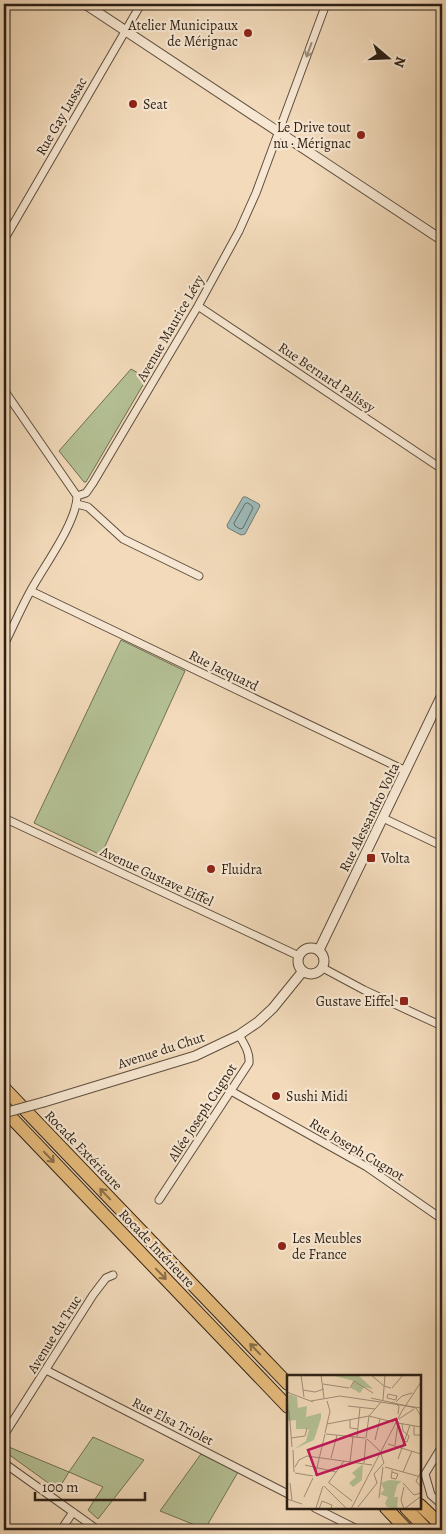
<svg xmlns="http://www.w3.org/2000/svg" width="446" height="1534" viewBox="0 0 446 1534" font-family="Alegreya,serif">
	<rect width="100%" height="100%" fill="#f2daba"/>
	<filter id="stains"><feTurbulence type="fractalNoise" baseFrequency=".004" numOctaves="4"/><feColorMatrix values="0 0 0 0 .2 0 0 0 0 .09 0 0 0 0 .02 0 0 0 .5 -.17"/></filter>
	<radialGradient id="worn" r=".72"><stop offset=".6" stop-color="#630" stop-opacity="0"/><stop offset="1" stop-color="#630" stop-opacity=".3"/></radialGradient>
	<path fill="#b4c195" stroke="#707054" d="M131 369 147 378 86 482H84L59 451Z
		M121 640 185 671 101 855 34 823Z
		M93 1437 144 1460 98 1519 88 1510 103 1487 69 1472 58 1490 4 1451V1445L69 1472Z
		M201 1454 238 1472 205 1529 160 1511Z"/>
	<path fill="#9db9b8" stroke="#6f7b76" d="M243 497H246L259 504 260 506 245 534 241 535 228 528 227 525Z"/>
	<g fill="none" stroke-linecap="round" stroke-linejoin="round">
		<path stroke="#646c66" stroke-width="1" d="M248 503 252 506 253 508 243 528 240 529 235 526 234 523 245 504Z"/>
		<defs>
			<path id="minor" d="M4 240 141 4
				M198 306 442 469
				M4 390 77 496
				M77 496 86 493 93 483 198 306 239 231 256 193 326 4
				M77 504 88 507 123 539 199 576
				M31 591 406 771
				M4 645C13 627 21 608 31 590 44 566 77 522 77 496
				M4 818 299 956
				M383 818 442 846
				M323 968 364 990 442 1026
				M231 1091 367 1167 442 1219
				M159 1200 249 1063C250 1052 244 1044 239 1035
				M46 1370 288 1494
				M4 1435 93 1295 106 1278 113 1275
				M442 1446 425 1474 431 1495 442 1505
				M4 1463 98 1530
				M315 1508 359 1530
				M61 1530 73 1512"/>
			<path id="tertiary" d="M85 4 442 240
				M298 961a13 13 0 1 1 26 0a13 13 0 1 1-26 0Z
				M319 950 442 695
				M44 1102 195 1056 239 1035 258 1022 273 1008 303 971"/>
			<path id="motorway" d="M4 1088 288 1384
				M4 1110 288 1407
				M420 1505 442 1526
				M386 1508 407 1530
				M406 1508 427 1530"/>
		</defs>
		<use href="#minor" stroke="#5d4e3e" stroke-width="9"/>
		<use href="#tertiary" stroke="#5d4e3e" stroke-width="11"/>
		<use href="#motorway" stroke="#2b1f14" stroke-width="14"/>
		<use href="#minor" stroke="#f7e7d2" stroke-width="7"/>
		<use href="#tertiary" stroke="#f7e7d2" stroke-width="9"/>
		<use href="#motorway" stroke="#e9bd7d" stroke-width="12"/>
		<defs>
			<path id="tertiary-bridge" d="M4 1113 44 1102"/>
		</defs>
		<use href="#tertiary-bridge" stroke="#5d4e3e" stroke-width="11" stroke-linecap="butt"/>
		<use href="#tertiary-bridge" stroke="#f7e7d2" stroke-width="9"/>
	</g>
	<defs><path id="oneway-shaft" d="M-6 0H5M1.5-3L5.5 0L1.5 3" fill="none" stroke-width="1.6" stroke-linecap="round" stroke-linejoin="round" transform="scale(1.25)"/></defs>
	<use stroke="#9b8d7c" href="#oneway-shaft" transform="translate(309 50) rotate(110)"/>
	<g stroke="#8a6e48">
		<use href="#oneway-shaft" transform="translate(49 1157) rotate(46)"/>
		<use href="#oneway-shaft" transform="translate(105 1194) rotate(-134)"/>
		<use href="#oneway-shaft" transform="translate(161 1274) rotate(46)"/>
		<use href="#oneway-shaft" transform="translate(255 1349) rotate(-134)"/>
	</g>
	<g fill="#8f2418" stroke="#f7e7d2" stroke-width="2">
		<circle cx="248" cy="33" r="5"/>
		<circle cx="133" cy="104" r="5"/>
		<circle cx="361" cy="135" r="5"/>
		<rect x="366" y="853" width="10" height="10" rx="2.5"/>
		<circle cx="211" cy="869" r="5"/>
		<rect x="399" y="996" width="10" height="10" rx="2.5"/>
		<circle cx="276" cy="1096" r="5"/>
		<circle cx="282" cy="1246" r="5"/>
	</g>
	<g text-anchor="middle" stroke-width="4.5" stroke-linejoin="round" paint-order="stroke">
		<g font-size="14" fill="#2b1f14" stroke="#f7e7d2" text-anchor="start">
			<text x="238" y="30" text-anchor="end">Atelier Municipaux<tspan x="238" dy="16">de Mérignac</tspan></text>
			<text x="143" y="109">Seat</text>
			<text x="351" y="132" text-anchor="end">Le Drive tout<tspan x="351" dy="16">nu · Mérignac</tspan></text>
			<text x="381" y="863">Volta</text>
			<text x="221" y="874">Fluidra</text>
			<text x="394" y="1006" text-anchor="end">Gustave Eiffel</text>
			<text x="286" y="1101">Sushi Midi</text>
			<text x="292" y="1243">Les Meubles<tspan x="292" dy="16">de France</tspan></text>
		</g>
		<g font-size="14" fill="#2b1f14" stroke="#f7e7d2">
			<text transform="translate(61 116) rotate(-60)" y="5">Rue Gay Lussac</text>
			<text transform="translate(170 328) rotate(-60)" y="5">Avenue Maurice Lévy</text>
			<text transform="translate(327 377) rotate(34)" y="5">Rue Bernard Palissy</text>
			<text transform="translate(224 670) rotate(26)" y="5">Rue Jacquard</text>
			<text transform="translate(369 817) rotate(-64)" y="5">Rue Alessandro Volta</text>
			<text transform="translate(157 876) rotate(25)" y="5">Avenue Gustave Eiffel</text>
			<text transform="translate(161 1050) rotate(-18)" y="5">Avenue du Chut</text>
			<text transform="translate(202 1112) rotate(-57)" y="5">Allée Joseph Cugnot</text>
			<text transform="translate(357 1149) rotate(31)" y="5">Rue Joseph Cugnot</text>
			<text transform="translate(84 1150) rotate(46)" y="5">Rocade Extérieure</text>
			<text transform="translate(157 1248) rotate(46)" y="5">Rocade Intérieure</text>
			<text transform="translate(54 1334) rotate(-58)" y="5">Avenue du Truc</text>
			<text transform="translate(173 1421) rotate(27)" y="5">Rue Elsa Triolet</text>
		</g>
	</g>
	<g transform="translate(287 1375)">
		<rect width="134" height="134" fill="#f2daba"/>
		<path d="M44 0H71L86 14 77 12 73 18 64 13 67 6ZM2 19 10 22 11 33 20 31 19 42 34 38V43L27 65 7 74 19 66 22 54H9V45L0 46ZM76 89 75 105 66 112 62 108 69 102 65 98ZM102 105 115 106 110 110 107 122H111L110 134 100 132 98 128 101 122 93 119 97 115 94 108Z" fill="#b4c195"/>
		<path fill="none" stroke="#a28f78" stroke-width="1" d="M14 0 17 22M34 0 37 23M84 0 97 11 104 13M36 9 62 13M63 13 67 6 86 18M105 13 116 0M16 15 28 17 37 14M0 17 26 27M101 19 110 21 109 25 100 23 101 19M84 23 129 33 134 41M96 25 98 0M24 26 53 21 134 33M105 27 112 31 111 39M109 27 115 21 125 18M61 31 88 34M2 35 5 72M112 44 127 34M63 45V53L71 54M40 49 82 41 106 47 108 44M115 49 116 56 122 61 120 67 116 66M127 51V60H134M38 58 43 36 40 26M39 59 78 63M70 62 73 32M4 63 18 61 20 53M79 63 82 41 94 27M80 64 93 76 97 88M88 65 93 44M101 69 134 79M108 70 111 48 134 52M6 75 7 97M44 83 50 60M111 84 123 50M63 87 66 62M77 88 79 64M18 90 49 97M8 92 12 85 20 81 85 90M98 92 134 102M105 97 111 99 109 104 104 103 105 97V95M116 97 125 76M134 97 129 106 134 112M8 98 26 101M28 101 38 59M41 107 65 126M42 107 57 86M3 108 5 125M116 108 127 120 134 118M37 111 59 133M117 112 114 125 117 134 133 122M17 122 26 103M92 123 96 92M0 124 15 129M71 132 90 108 87 99 97 88M29 133 36 111M32 134 35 126 45 130 44 134M64 134 115 36 134 7"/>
		<path fill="#c2185b" fill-opacity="0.15" stroke="#c2185b" stroke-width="2.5" d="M109 44 118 70 30 100 21 75Z"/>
		<rect width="134" height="134" fill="none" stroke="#2b1f14" stroke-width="2.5"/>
	</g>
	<rect width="446" height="1534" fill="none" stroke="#f2daba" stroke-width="20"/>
	<rect x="5" y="5" width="436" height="1524" fill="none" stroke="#2b1f14" stroke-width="2.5"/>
	<rect x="10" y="10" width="426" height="1514" fill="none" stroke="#2b1f14"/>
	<g transform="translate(388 58) rotate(109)" stroke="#f7e7d2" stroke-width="4" paint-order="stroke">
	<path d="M0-4L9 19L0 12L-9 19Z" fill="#2b1f14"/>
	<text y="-8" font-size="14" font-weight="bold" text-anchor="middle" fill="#2b1f14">N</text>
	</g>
	<path d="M35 1492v8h110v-8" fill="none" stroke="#2b1f14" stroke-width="2.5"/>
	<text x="42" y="1492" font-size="15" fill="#2b1f14" stroke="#f7e7d2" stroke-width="4" paint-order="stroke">100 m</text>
	<rect width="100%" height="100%" filter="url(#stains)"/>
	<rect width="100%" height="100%" fill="url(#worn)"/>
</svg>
